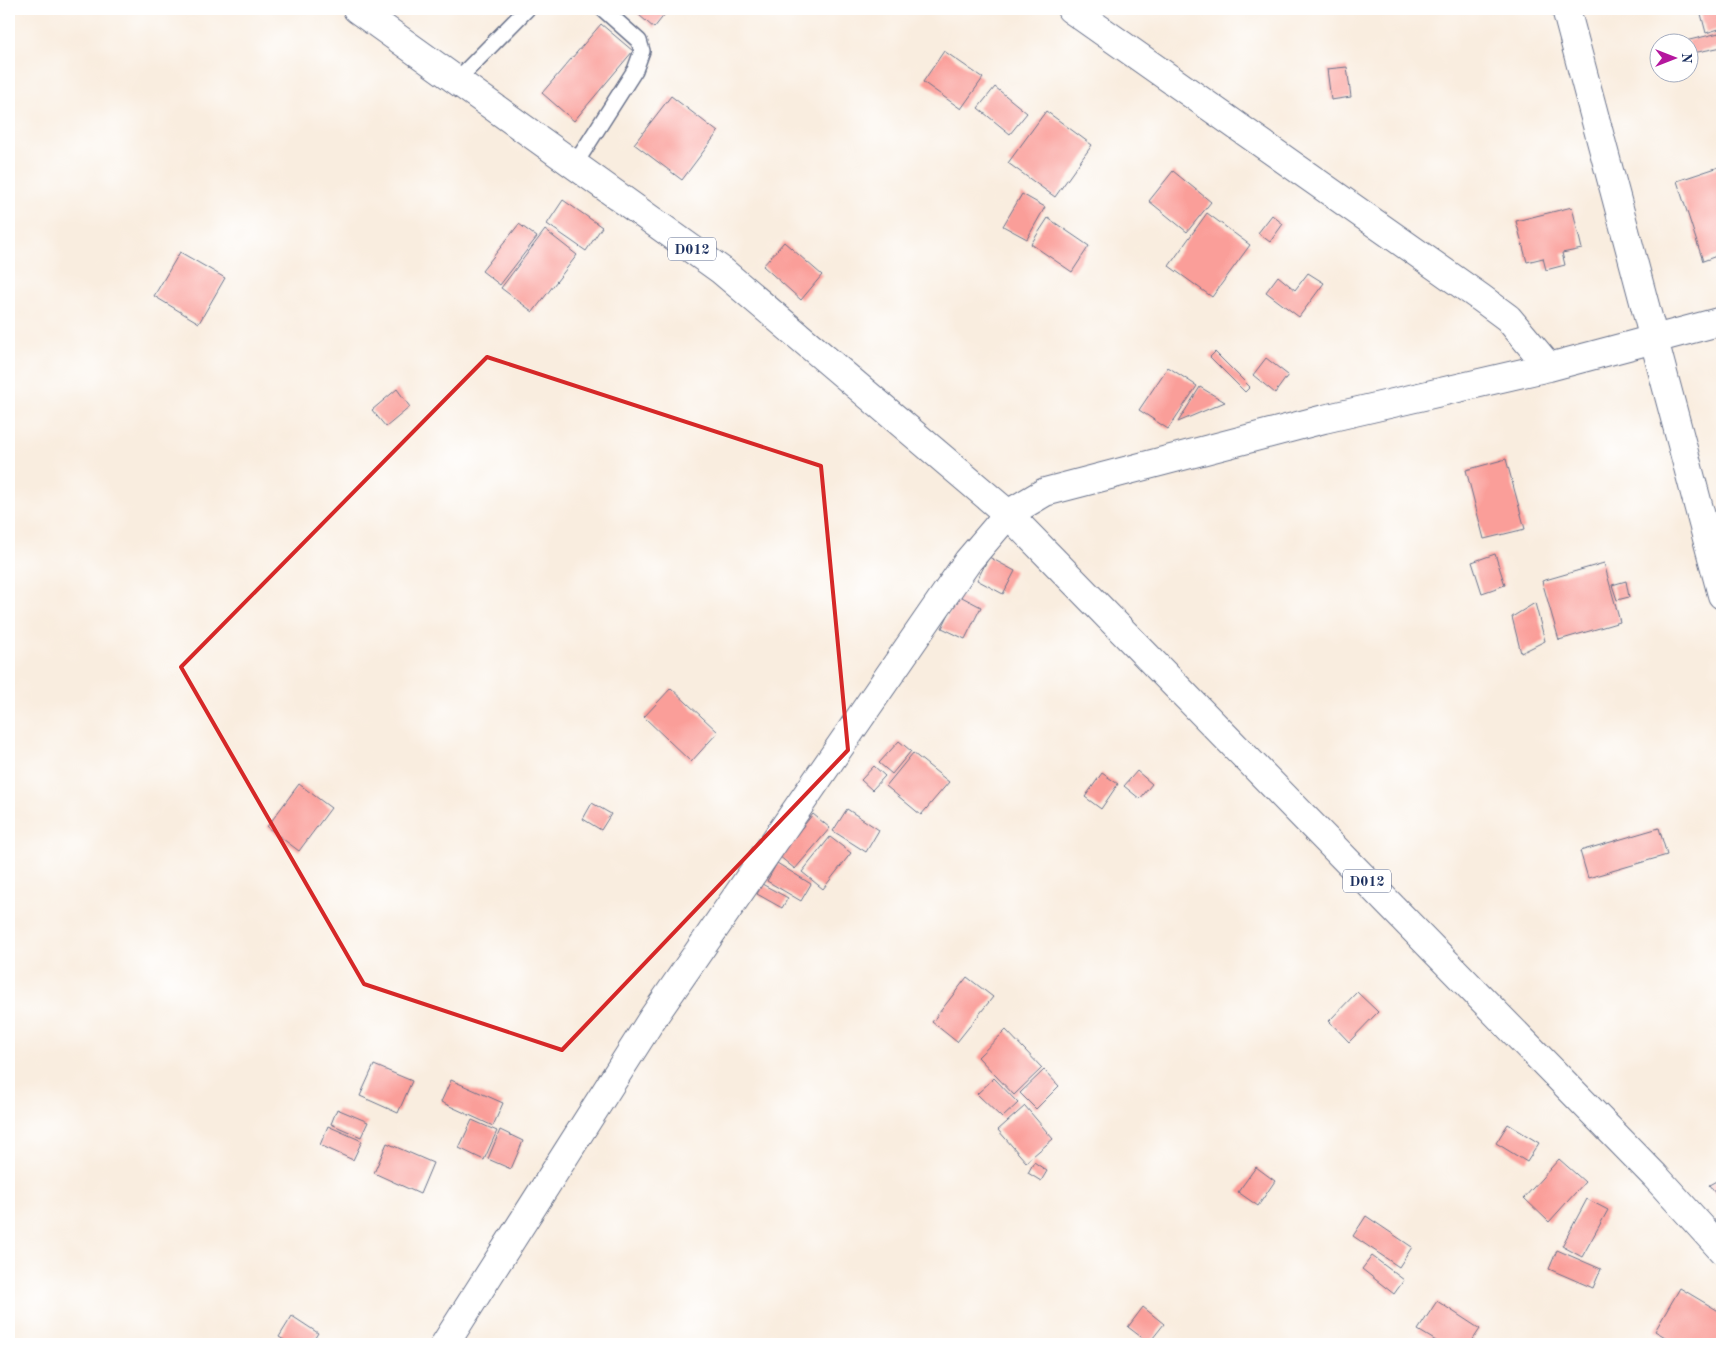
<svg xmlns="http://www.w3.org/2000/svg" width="1731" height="1353" viewBox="0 0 1731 1353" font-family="'Old Standard TT',serif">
	<rect width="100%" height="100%" fill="#fff"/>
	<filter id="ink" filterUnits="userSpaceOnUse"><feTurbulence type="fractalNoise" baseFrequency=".02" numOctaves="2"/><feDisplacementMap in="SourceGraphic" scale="10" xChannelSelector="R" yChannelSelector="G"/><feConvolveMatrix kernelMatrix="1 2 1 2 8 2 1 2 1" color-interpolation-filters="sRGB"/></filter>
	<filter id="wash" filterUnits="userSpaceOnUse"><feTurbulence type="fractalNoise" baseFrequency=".0096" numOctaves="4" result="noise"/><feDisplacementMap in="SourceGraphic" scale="20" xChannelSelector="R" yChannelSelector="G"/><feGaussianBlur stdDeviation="1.12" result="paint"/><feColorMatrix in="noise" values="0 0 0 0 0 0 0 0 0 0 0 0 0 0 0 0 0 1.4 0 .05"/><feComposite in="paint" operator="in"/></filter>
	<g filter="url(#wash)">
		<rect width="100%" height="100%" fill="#f9eddf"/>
		<g id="blocks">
			<path fill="#fa9e99" d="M632 9H669L654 28Z
				M1704 9H1722V28L1706 33 1700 10Z
				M601 24 633 51 574 121 542 93Z
				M1719 33 1722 47 1688 54V42H1681Z
				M944 51 983 78 961 109 923 82Z
				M1347 67 1351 97 1331 100 1327 69Z
				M995 87 1027 113 1010 134 978 108Z
				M671 96 718 132 682 180 634 144Z
				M1046 111 1092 145 1055 197 1008 163Z
				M1722 166V254L1703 261 1677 181Z
				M1173 171 1211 202 1187 232 1149 201Z
				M1022 194 1045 207 1027 239 1003 226Z
				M563 200 602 227 586 251 547 224Z
				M1572 207 1582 249 1562 253 1565 265 1546 270 1543 258 1527 262 1516 221Z
				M1207 213 1250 245 1212 297 1169 266Z
				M1272 215 1283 224 1270 242 1258 233Z
				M1048 218 1089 246 1072 272 1031 244Z
				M519 224 537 237 500 285 482 271Z
				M545 230 577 255 533 312 501 288Z
				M784 242 822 275 801 300 763 266Z
				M180 252 225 278 199 323 154 296Z
				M1308 273 1324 283 1299 317 1266 292 1278 276 1295 290Z
				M1215 352 1250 387 1245 392 1210 357Z
				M1266 358 1288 375 1275 393 1253 375Z
				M1168 367 1197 386 1168 429 1139 410Z
				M1200 387 1225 402 1178 422Z
				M397 389 410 407 386 427 372 410Z
				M1506 459 1525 529 1484 539 1466 470Z
				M1495 554 1505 585 1482 593 1472 562Z
				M989 557 1015 571 1003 594 977 580Z
				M1604 563 1620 622 1559 640 1542 581Z
				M1626 581 1629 597 1617 600 1612 585Z
				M958 595 981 607 965 639 942 628Z
				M1535 603 1545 641 1521 653 1512 617Z
				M671 688 718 732 691 762 644 717Z
				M899 741 911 751 892 774 879 763Z
				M913 753 949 782 921 815 886 786Z
				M874 766 885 776 872 790 861 780Z
				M1137 771 1152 784 1140 799 1124 786Z
				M1102 773 1118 784 1101 809 1085 797Z
				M299 784 331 808 299 851 267 827Z
				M592 803 611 814 601 830 583 819Z
				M847 809 879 830 866 852 833 831Z
				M813 814 830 828 795 869 779 856Z
				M1659 828 1667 855 1588 878 1580 851Z
				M830 837 851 853 823 889 802 872Z
				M777 863 811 884 801 901 767 881Z
				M762 884 788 898 782 908 757 894Z
				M967 977 993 997 957 1042 932 1022Z
				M1357 992 1378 1012 1349 1042 1329 1021Z
				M1006 1030 1042 1068 1014 1095 978 1057Z
				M374 1065 412 1081 398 1113 360 1096Z
				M1044 1070 1059 1086 1036 1109 1020 1093Z
				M994 1078 1018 1103 1002 1118 977 1094Z
				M451 1080 503 1103 493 1126 441 1102Z
				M1025 1106 1053 1139 1026 1162 998 1130Z
				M337 1109 368 1122 361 1137 331 1124Z
				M472 1120 497 1131 484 1160 459 1148Z
				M1508 1124 1539 1143 1527 1162 1496 1143Z
				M328 1126 362 1141 353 1160 320 1145Z
				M500 1130 523 1141 511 1169 488 1159Z
				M387 1143 433 1163 420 1194 374 1173Z
				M1559 1159 1585 1182 1549 1222 1524 1198Z
				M1034 1162 1047 1171 1041 1181 1028 1173Z
				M1256 1167 1275 1181 1258 1206 1238 1192Z
				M1722 1178V1202L1709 1185Z
				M1587 1199 1608 1210 1582 1257 1562 1246Z
				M1366 1216 1412 1247 1399 1267 1353 1236Z
				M1557 1250 1601 1269 1593 1288 1549 1269Z
				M1372 1256 1404 1280 1394 1294 1362 1269Z
				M1680 1288 1722 1313V1334L1716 1344H1677L1655 1331Z
				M1437 1301 1480 1329 1470 1344H1441L1418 1330Z
				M1143 1307 1164 1324 1149 1343 1128 1327Z
				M292 1316 318 1333 311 1344H291L279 1337Z"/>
		</g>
	</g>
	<g filter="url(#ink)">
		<use href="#blocks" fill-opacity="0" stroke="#69728b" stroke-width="1"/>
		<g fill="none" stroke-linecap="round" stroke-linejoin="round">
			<defs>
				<path id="lane" d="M457 80 527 9
					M575 164 635 70 642 51 639 41 603 9"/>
				<path id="street" d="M1071 9 1481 298 1508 318 1549 367
					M1566 9 1722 595
					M445 1344 652 1019 968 561 1008 514 1045 492 1324 419 1549 367 1722 321"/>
				<path id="primary" d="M357 9 721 270 1008 514 1655 1176 1722 1250"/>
			</defs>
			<use href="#lane" stroke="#69728b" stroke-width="18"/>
			<use href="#street" stroke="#69728b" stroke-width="30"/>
			<use href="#primary" stroke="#69728b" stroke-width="30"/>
			<use href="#lane" stroke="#fff" stroke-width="15"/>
			<use href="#street" stroke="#fff" stroke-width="28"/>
			<use href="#primary" stroke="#fff" stroke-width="28"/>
		</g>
	</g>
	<path fill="none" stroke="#d62828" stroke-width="4" stroke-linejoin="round" d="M487 357 821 466 848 750 562 1050 364 984 181 667Z"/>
	<g text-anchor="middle" stroke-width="5" stroke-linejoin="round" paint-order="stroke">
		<g fill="#fff" stroke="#5f6d8e" stroke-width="1">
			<rect x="668" y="237.5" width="48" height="23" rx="4"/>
			<rect x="1343" y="869.5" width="48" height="23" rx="4"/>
		</g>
		<g font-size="14" font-weight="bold" fill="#1b2f5e">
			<text x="692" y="254">D012</text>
			<text x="1367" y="886">D012</text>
		</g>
	</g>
	<rect width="1731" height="1353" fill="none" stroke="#fff" stroke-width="30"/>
	<g transform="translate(1674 58) rotate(90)"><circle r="24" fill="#ffffff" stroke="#a4acbf"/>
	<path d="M0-4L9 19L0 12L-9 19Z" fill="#b5179e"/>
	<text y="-8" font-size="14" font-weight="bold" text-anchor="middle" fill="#1b2f5e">N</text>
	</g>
</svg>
